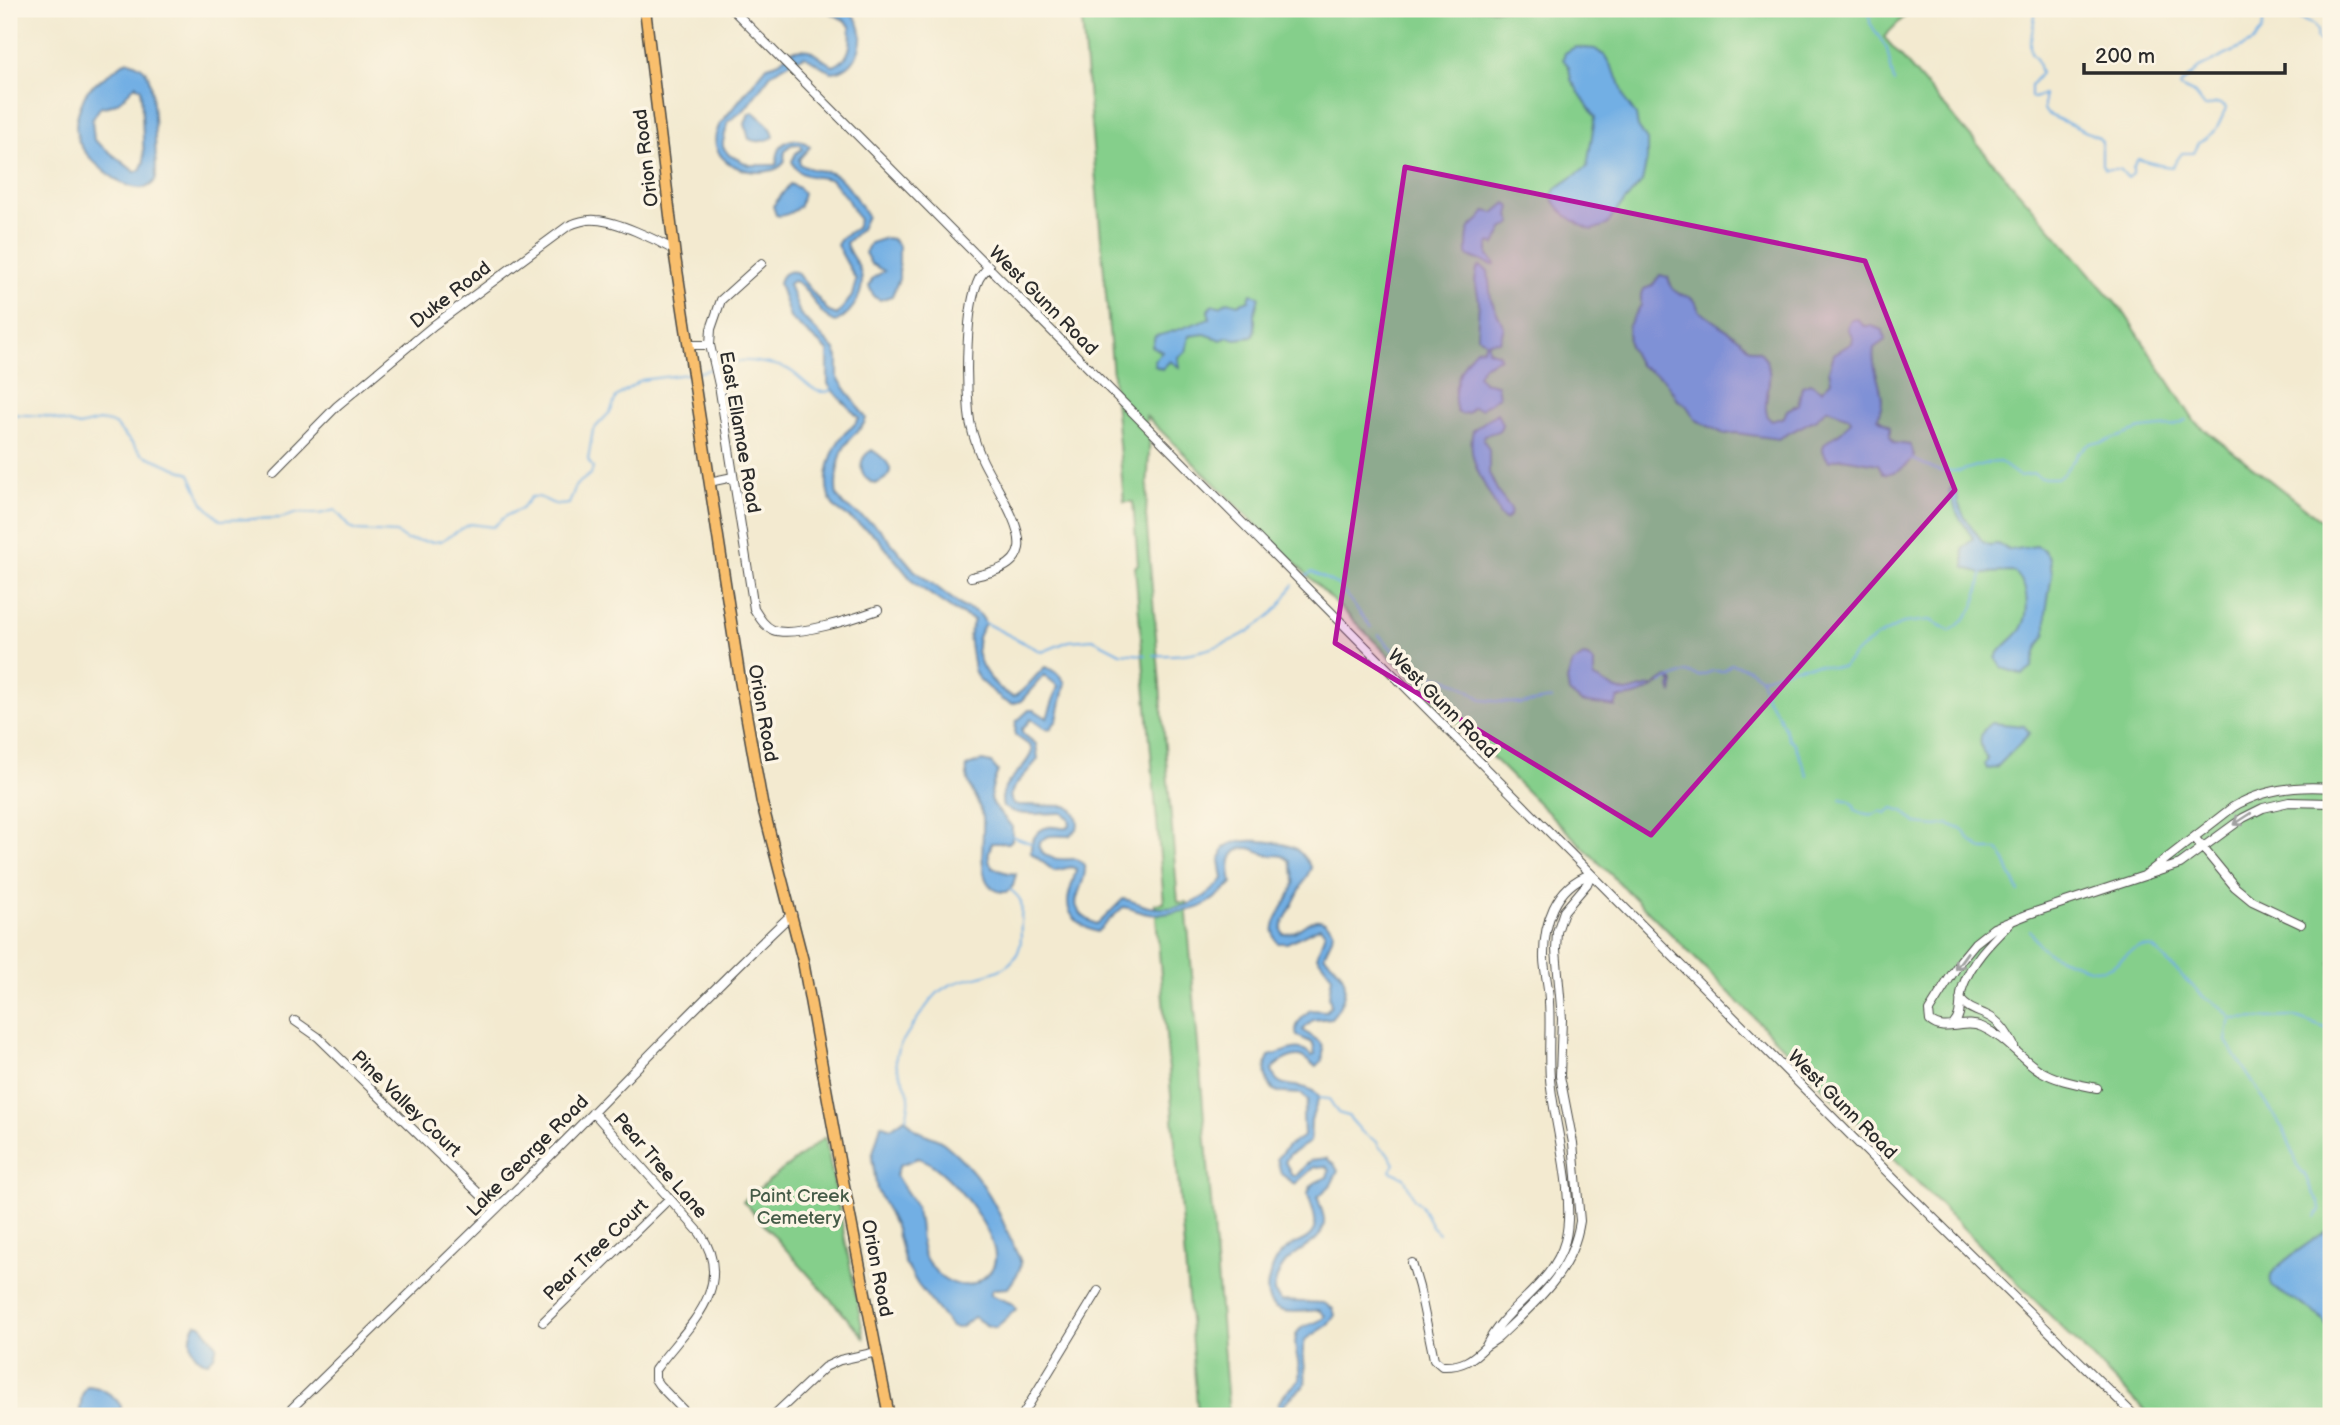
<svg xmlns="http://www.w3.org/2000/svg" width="2340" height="1425" viewBox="0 0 2340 1425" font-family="'Balsamiq Sans',sans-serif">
	<rect width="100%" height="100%" fill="#fcf5e5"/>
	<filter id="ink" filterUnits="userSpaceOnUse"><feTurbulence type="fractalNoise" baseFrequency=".0143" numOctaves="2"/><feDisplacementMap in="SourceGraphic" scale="14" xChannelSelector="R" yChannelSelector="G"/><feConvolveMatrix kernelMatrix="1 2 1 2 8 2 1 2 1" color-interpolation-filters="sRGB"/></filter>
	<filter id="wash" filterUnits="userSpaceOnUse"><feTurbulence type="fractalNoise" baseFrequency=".00686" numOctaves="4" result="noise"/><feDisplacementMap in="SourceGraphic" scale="28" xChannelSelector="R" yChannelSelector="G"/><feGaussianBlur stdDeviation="1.57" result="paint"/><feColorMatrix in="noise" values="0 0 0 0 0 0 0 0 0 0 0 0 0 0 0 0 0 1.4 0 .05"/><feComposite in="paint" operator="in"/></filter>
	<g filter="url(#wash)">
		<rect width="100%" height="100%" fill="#f3ead0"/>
		<path fill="#85cf8b" stroke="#587d5b" stroke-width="2" d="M1081 9H1912L1884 37 2125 314 2195 422 2331 528V1416H2150L1662 925 1146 416V426L1150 431 1146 516 1178 902H1186L1229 1416H1198L1155 904 1164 903 1135 567 1138 564 1133 502H1124Z
			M825 1137 864 1337 743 1201Z"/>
		<path fill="#72afe4" stroke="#4e6d88" stroke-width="2" fill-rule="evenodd" d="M824 9C829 9 836 8 841 9 872 15 866 71 831 72L805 56 795 60 772 73 745 109 728 122 723 142V147L729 155 749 165H776C778 161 777 157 778 154 782 137 800 136 810 147L799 159 800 164C810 171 820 169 831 173 847 179 858 203 867 216L861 229 846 243C848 253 855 259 859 268 868 289 854 312 836 322 815 315 810 285 793 281L789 284 800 314 835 350 838 357V378L866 418C864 428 855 432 849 440 839 452 834 480 837 496L844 505 879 528 914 570 963 607C973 610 981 612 985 623 983 628 979 633 978 638 972 661 993 687 1013 697 1027 690 1033 677 1045 667 1055 670 1059 674 1065 683L1057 720 1050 729 1044 728 1031 719 1022 729V733L1036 744 1038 759C1029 772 1015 781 1010 796L1013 804 1018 805 1066 806C1075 810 1080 819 1077 829L1069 836C1056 837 1046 831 1038 846 1046 862 1062 859 1077 859L1085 865C1088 891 1057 905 1096 924L1103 919 1123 899C1132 900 1140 905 1149 907 1178 911 1204 903 1223 879L1220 860 1224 848C1236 836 1276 841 1292 847 1300 850 1307 861 1311 868L1284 921 1281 929 1283 934C1302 936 1314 904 1333 930L1332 938 1324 955C1330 962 1340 968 1343 977 1349 990 1340 1009 1331 1018L1313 1020 1303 1030C1315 1041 1327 1039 1322 1061L1316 1066C1310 1064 1305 1057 1299 1056 1291 1055 1276 1063 1272 1070 1277 1095 1306 1078 1319 1097L1311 1120 1310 1142 1289 1155 1285 1162 1292 1175H1297L1311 1160 1326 1158 1334 1164 1338 1171 1331 1185 1318 1197C1319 1206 1325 1214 1324 1223 1320 1254 1278 1245 1274 1292L1281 1301 1324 1303 1333 1309 1335 1315 1328 1325 1305 1340 1303 1349 1306 1382 1304 1386 1283 1404 1289 1410 1315 1416H1280L1278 1404C1282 1393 1298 1384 1299 1379 1302 1365 1291 1347 1297 1333 1302 1323 1319 1325 1325 1316L1319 1310C1307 1311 1292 1314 1280 1310 1257 1302 1270 1265 1282 1253 1293 1241 1311 1243 1315 1226 1317 1216 1310 1203 1308 1194 1310 1182 1318 1182 1327 1177L1329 1171 1326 1166 1314 1167 1295 1184 1281 1174 1277 1158 1288 1146 1304 1136 1303 1116 1308 1101 1302 1094C1294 1093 1285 1094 1278 1092 1264 1086 1263 1068 1269 1056 1285 1053 1299 1041 1312 1056L1315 1054 1313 1043 1297 1036C1293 1025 1302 1018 1310 1010L1326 1011 1331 1006 1329 995 1332 976 1317 956 1325 932 1320 927 1287 943H1278C1263 924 1290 904 1294 884 1296 877 1291 868 1290 861 1283 854 1279 856 1270 855 1262 855 1256 848 1248 848 1227 848 1229 870 1232 883 1215 900 1201 911 1176 912 1167 913 1159 916 1149 914 1140 913 1132 908 1123 907L1097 932C1089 930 1084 927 1077 921 1059 905 1073 888 1076 869L1071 867 1054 871 1031 853C1030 842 1036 829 1049 827 1055 826 1061 829 1067 828L1070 825 1069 818 1062 813C1041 812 1022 819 1003 807 996 782 1026 772 1032 751L1030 746 1015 735 1016 722 1029 710H1034L1047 718 1058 686 1044 675 1021 701 1012 704 1002 700 978 678 974 670 969 636 974 620 953 610 914 583 876 536 835 508C820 488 828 459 840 439 846 430 855 427 859 418L834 392 828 384V351L790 318 779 283C781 273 788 270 796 272L829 312 837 315 852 296 856 280 837 245 842 237 856 228 859 220 847 199 832 180C816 175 798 180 792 161L796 153 802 149 801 145C789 142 782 150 785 161 772 185 696 168 720 124L767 66 777 63 791 51 801 49 809 50 833 66C851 60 852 43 850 26L844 20Z
			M1575 47 1595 49 1605 56 1619 80 1626 101 1636 115 1638 127 1647 140V160L1642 182 1617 210 1607 225 1592 230C1578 225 1555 210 1552 195L1558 187 1587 167 1595 117 1571 80 1569 67 1563 59 1565 53Z
			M129 61C136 63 143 66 147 73 155 88 156 159 156 179 140 208 87 161 79 142 74 130 76 117 81 105 83 100 85 94 88 90 98 81 112 72 123 63ZM136 85 141 89 144 162 140 170 135 172 94 140 92 120 101 106C116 109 126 94 136 85Z
			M753 112C761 119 773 126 774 137 767 141 756 143 749 139L745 124 749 113Z
			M790 184 799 188 803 193 800 206C794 211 784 218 776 215L773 206Z
			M1506 203 1511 207 1509 216 1512 223 1503 229 1495 245 1491 242 1488 245V256L1495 264 1493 265C1486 262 1477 260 1471 257 1466 255 1467 253 1467 248 1467 217 1474 231 1486 211L1494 213Z
			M886 238 892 239 899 246V279L892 296 880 300 874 297 869 286 873 278 884 271 871 264 865 253 870 243Z
			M1480 266 1488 271 1491 300 1504 327 1500 341 1488 342V350L1499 354 1500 358 1483 366 1478 375 1483 382 1497 385 1499 396 1481 409 1473 407 1468 413 1461 414 1457 412C1450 390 1460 365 1476 349L1483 348 1486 342 1477 336 1479 300 1475 281 1477 269Z
			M1660 275 1668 277C1674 301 1687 291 1695 301 1697 304 1697 308 1700 311 1711 320 1724 328 1736 336 1742 339 1743 344 1748 347 1753 351 1758 349 1762 354 1781 375 1755 409 1772 421L1784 417 1787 410 1798 404 1802 386 1810 383 1822 390 1831 381 1829 370 1834 354 1852 343 1853 337 1847 328 1851 320 1857 319 1864 326H1872L1883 330 1885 340 1874 348C1871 367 1881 382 1882 400 1882 406 1879 412 1878 418L1890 427V437L1894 443 1910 445 1914 456C1908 467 1896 473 1884 474L1878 464 1842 458 1829 461C1813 442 1833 440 1843 430 1846 427 1848 423 1851 421L1849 417 1827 409 1816 419 1778 439 1736 433 1724 434 1696 420 1686 405 1677 399 1664 379 1639 365 1629 346 1628 327 1641 305V294L1644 289 1652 286Z
			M1251 294 1259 296C1259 300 1257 304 1256 308 1253 318 1258 329 1252 337L1236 339 1228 337 1221 340 1205 334 1189 336 1186 352 1178 357 1179 367 1170 361 1162 369 1155 366 1154 360 1162 352 1152 346 1155 336C1172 333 1193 324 1210 318L1208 311 1213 305 1220 306 1228 301 1238 304 1249 300Z
			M1497 413 1502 424C1500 434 1493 432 1484 435L1483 439 1489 450V473L1499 494 1511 509 1510 516 1505 520 1500 516C1488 486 1465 463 1473 430Z
			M872 450C889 461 901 474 875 484 859 478 856 459 872 450Z
			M1951 488 1957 495 1958 503 1965 518 1983 542 1989 545 1998 544 2010 550 2036 546 2044 550 2050 558 2052 574 2046 612V633L2037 649 2032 668 2023 675 2002 668 1996 658C2001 646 2014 640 2021 629 2030 614 2029 581 2013 572L1982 573 1965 568 1963 549 1973 538 1958 515 1949 492Z
			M1583 656 1588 657 1594 663V678C1605 681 1614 692 1626 692 1636 691 1645 685 1654 686L1664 679 1670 678 1674 682 1672 694 1670 688 1672 682 1666 679C1650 690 1639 698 1618 698L1615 707 1581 702 1569 692 1567 680 1572 664Z
			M1991 723 2024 726 2030 733 1996 768 1987 769 1985 764 1988 759C1978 747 1977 733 1991 723Z
			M982 761 991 763 998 771C984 805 992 801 1012 827V840L1008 843H992C981 868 998 872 1016 874L1013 886 1007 892C972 894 985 839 983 818 980 800 964 785 967 766Z
			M905 1118C909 1121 911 1126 916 1130 925 1135 936 1137 945 1144 977 1170 994 1198 1009 1236 1020 1265 1029 1259 1008 1288L993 1289 991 1292V1295L1013 1304 1016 1309 996 1328 986 1325 974 1317C966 1322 962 1331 951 1327L918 1285 905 1263 896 1229 877 1190 872 1157 881 1124 891 1128ZM918 1158C945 1164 998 1232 995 1260 994 1267 989 1274 983 1278 962 1295 938 1279 926 1259 918 1245 922 1227 917 1212 914 1198 902 1188 896 1175L900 1165Z
			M2331 1228V1362C2330 1352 2331 1339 2328 1329 2324 1311 2286 1299 2271 1286 2271 1282 2270 1279 2271 1275 2275 1265 2320 1235 2331 1228Z
			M196 1324 201 1325 217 1345 214 1356 208 1362C191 1360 186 1336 196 1324Z
			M87 1386C100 1386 114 1395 121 1406V1414L118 1416H79L82 1395Z"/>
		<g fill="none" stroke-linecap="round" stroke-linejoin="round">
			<path stroke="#72afe4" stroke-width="2" d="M1869 9 1870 23 1887 49 1894 82
				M2036 9 2030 45 2031 53 2037 60 2041 73 2031 85V96L2033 98 2044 95V109L2047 114 2098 137 2102 142V165L2105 169H2120L2128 178 2133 174V167L2138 159C2149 162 2160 166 2172 167L2182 153H2194L2199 143 2216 130 2226 109 2225 106 2217 103 2205 107 2195 94 2180 87 2181 84 2199 68 2253 42 2262 31 2264 16 2269 9
				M2299 9 2298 18 2314 25 2317 31 2316 39 2331 52
				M720 367C727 366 734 363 741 361 748 360 779 365 785 368 802 374 812 399 832 390
				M696 373 711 369
				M9 414 44 416 79 426 99 421 109 422 116 426 142 454 190 474 203 503 220 520 281 518 297 513 319 514 335 510 351 528 357 531 396 533 406 540 433 542 441 541 470 524 493 527 507 515 521 509 531 497C548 495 547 508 569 504L576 485 591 474 593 468 588 460 593 430 611 411 616 397 641 380 687 374
				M1912 459 1939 471H1960L1987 463 2000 462 2019 476 2034 474 2041 478H2057L2064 473 2078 453 2091 443H2101L2141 429 2172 426 2187 420
				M1306 576 1312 572 1338 585 1371 627
				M985 623 1042 652 1069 641 1093 639 1120 653 1145 655
				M1379 635 1396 654 1414 669 1458 683 1483 700 1521 704 1552 699
				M1153 655C1197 658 1242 642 1274 612 1282 605 1287 594 1293 585
				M1761 678C1779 672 1797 665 1816 665 1827 665 1831 669 1843 667L1853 655 1875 638 1903 623 1930 620 1950 631C1974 615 1978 600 1982 573
				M1661 683 1686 672 1699 676 1713 671H1724L1731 664 1749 669 1761 678 1766 698 1778 714 1789 739 1794 743 1808 776
				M1840 799 1850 801 1854 805 1855 810C1862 814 1874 817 1880 811L1886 813 1893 808 1903 811 1917 824 1937 826 1948 824 1963 830 1970 840 1983 850H1998L2002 855 2019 892
				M1012 836 1031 843
				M2030 930C2034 936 2037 944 2043 948 2051 957 2094 972 2105 969 2124 964 2130 941 2153 948L2205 998 2221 1007 2232 1019 2293 1017 2331 1030
				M2230 1018 2226 1041 2285 1132 2299 1168 2305 1175 2312 1192 2319 1202 2320 1210 2315 1217
				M1319 1098 1329 1099 1338 1113 1348 1116 1362 1132 1377 1142 1379 1147 1387 1152 1394 1164 1390 1171 1404 1177 1414 1199 1420 1204 1432 1226 1439 1233
				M906 1118C908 1109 911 1101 908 1092 904 1077 892 1067 897 1052 902 1040 930 999 940 991 964 972 1012 981 1020 946 1022 939 1020 931 1021 924 1021 904 1026 901 1008 888"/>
		</g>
	</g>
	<g filter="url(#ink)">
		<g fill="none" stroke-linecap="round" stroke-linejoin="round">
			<defs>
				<path id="minor" d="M732 9 1909 1194 2135 1416
					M762 263 721 300 711 329 710 345 719 385 754 609C759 617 764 626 773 630 794 638 856 618 878 610
					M688 345H710
					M274 470 337 406 434 325 568 226C577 222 586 219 596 220 617 221 655 239 674 250
					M709 482 733 477
					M971 577C988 573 1015 569 1019 548 1023 525 992 481 982 459 976 445 970 428 969 413 966 380 965 308 979 279 981 275 986 270 989 266
					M2331 788C2296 785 2264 789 2233 807L2144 876 2180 864 2243 818 2263 808 2289 802 2331 803
					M2194 837 2235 887 2252 901 2301 924
					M1591 874 1587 884 1564 911 1557 932 1556 950 1562 1019 1560 1076 1573 1143 1580 1221C1572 1274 1534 1303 1498 1338L1486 1346C1505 1306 1553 1286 1565 1241 1576 1200 1556 1130 1551 1088 1547 1061 1551 1030 1549 1002 1549 988 1545 974 1544 960 1543 924 1555 886 1591 874Z
					M1960 999C1968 1009 1975 1010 1986 1015 2000 1021 2007 1033 2014 1046
					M295 1021 318 1037 495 1209
					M1954 1024C1963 1014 1958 999 1963 986 1972 960 1992 941 2011 922
					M2097 1088C2077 1084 2057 1081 2039 1070 2019 1057 2005 1037 1982 1027 1963 1019 1945 1034 1930 1021L1929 1011 1961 960 1975 943 1994 928 2029 914 2144 876
					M593 1112 700 1233C738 1289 685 1328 655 1370V1379L659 1385 689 1416
					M1412 1263 1419 1287 1434 1359 1442 1366C1462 1367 1472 1360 1486 1346
					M543 1322 669 1199
					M284 1416C364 1337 446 1259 526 1180 615 1092 700 1000 792 914
					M773 1416 825 1367 840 1360 877 1352
					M1022 1416 1098 1291"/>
				<path id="major" d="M645 9 675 257 740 680 762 803 803 961 839 1160 889 1416"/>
			</defs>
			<use href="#minor" stroke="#494844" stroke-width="10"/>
			<use href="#major" stroke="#494844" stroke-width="13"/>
			<use href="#minor" stroke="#fff" stroke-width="8"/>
			<use href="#major" stroke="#f9bf6d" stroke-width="10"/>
		</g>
		<defs><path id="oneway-shaft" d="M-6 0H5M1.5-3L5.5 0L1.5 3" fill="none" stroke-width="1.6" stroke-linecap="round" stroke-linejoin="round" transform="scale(1.75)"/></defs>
		<g stroke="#a0a0a0">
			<use href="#oneway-shaft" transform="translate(2242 819) rotate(147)"/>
			<use href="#oneway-shaft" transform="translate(1961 961) rotate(126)"/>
		</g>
	</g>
	<path fill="#b5179e" fill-opacity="0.2" stroke="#b5179e" stroke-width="5" stroke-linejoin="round" d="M1405 167 1865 261 1955 490 1651 835 1335 643Z"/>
	<g text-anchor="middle" stroke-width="7" stroke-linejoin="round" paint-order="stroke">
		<g font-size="19" fill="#2b2b2b" stroke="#fcf5e5">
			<text transform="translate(645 158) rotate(-97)" y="7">Orion Road</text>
			<text transform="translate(450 294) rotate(-38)" y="7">Duke Road</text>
			<text transform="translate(1044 300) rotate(45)" y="7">West Gunn Road</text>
			<text transform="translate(741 432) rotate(80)" y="7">East Ellamae Road</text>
			<text transform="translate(1443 703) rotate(45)" y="7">West Gunn Road</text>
			<text transform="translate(764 713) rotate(80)" y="7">Orion Road</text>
			<text transform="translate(407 1103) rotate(44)" y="7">Pine Valley Court</text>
			<text transform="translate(1843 1104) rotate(45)" y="7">West Gunn Road</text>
			<text transform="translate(527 1155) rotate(-45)" y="7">Lake George Road</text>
			<text transform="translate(661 1165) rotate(49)" y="7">Pear Tree Lane</text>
			<text transform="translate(595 1249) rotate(-44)" y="7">Pear Tree Court</text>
			<text transform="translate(878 1268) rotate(79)" y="7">Orion Road</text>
		</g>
		<g font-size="19" fill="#465c48" stroke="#fcf5e5">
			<text x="799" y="1202">Paint Creek<tspan x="799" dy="22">Cemetery</tspan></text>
		</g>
	</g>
	<rect width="2340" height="1425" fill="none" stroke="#fcf5e5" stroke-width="35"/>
	<path d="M2084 63v10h201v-10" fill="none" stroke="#2b2b2b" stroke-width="3.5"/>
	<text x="2095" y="63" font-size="21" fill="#2b2b2b" stroke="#fcf5e5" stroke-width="5" paint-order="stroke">200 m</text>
</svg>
